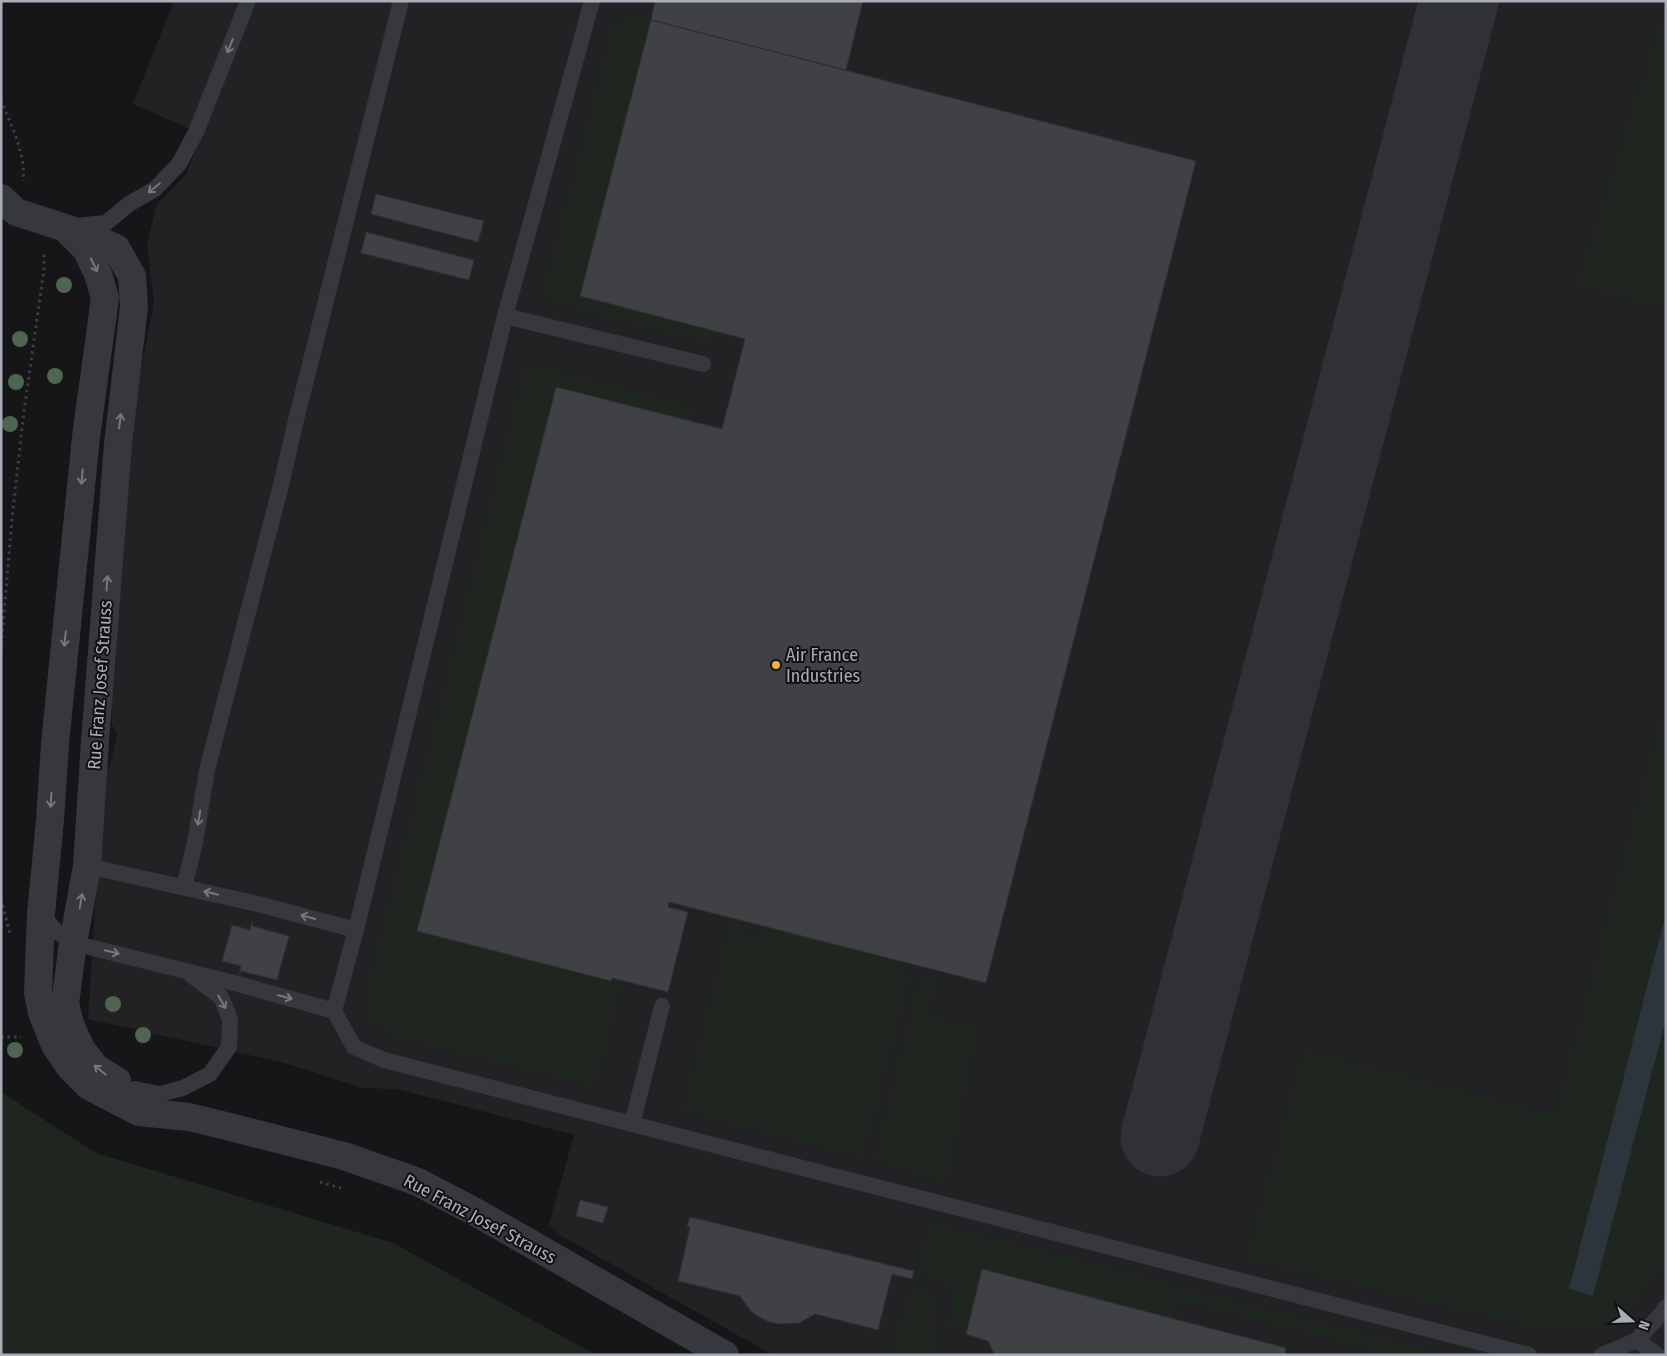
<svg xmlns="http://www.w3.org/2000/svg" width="1667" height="1356" viewBox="0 0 1667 1356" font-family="'Fira Sans Condensed',sans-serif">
	<rect width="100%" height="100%" fill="#161618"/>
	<path fill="#222225" d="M174 1H1666V1355H773L560 1235 549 1224 574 1135 397 1089 363 1088 285 1063 88 1019 104 767H110L117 733 112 725 110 677 126 446 154 303 147 246 156 206 186 174 202 134 133 104Z"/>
	<path fill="#1e261f" d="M1666 8V308L1576 285Z
		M627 16 651 20 580 296 714 331 711 345 551 302 544 291 612 25Z
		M525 364 695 407 690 421 556 387 417 931 611 981 622 985 595 1087 389 1035 370 1020 364 1003Z
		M1662 713 1666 714V913L1569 1289 1593 1295 1666 1019V1248L1659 1272 1633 1306 1610 1322 1574 1331 1544 1330 1246 1259 1303 1050 1555 1115Z
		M731 918 742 920 739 935 758 941 763 926 900 961 909 978 863 1158 682 1111Z
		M938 971 929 1010 937 1017 977 1029 946 1183 874 1160 920 979Z
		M1 1092 96 1153 393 1243 596 1355H1Z
		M930 1222 1449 1355H1393L1176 1299 1172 1318 982 1269 966 1334 947 1328 952 1297 946 1283 915 1271Z
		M912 1283 935 1294C933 1314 929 1337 942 1355H891Z"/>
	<path fill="#2c353c" d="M1666 913V1019L1593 1296 1569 1289Z"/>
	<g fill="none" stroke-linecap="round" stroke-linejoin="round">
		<path stroke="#303135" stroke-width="79" d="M1160 1137 1459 1"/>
	</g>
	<path fill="#404145" stroke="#303034" d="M655 1H863L846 70 651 20Z
		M651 20 1196 161 986 983 669 902 668 907 688 912 668 992 612 978 611 981 417 931 556 387 722 429 745 339 580 296Z
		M376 194 484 221 478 242 371 214Z
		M366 232 474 260 469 280 361 253Z
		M252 921V926L289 936 277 980 241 971 239 975 241 966 222 961 232 925 250 930Z
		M580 1200 608 1207 603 1223 576 1216Z
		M690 1217 914 1271 912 1279 892 1274 878 1330 815 1314 799 1323 779 1324 769 1322 756 1315 750 1310 740 1296 678 1281 690 1227 687 1226Z
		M982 1269 1286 1348 1285 1355H995L988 1341 966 1334Z"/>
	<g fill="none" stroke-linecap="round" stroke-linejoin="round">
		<path stroke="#3d3f44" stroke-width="3" stroke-dasharray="2.5 4" stroke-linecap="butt" d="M1 100C11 125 26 154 23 181
			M1 651 12 518 23 419 44 269V251
			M1 899 10 934
			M1 1037H21
			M320 1182 341 1188"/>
		<path stroke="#37383d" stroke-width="16" d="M592 1 505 316 356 930 334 1011 354 1047 384 1060 1529 1355
			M75 226 106 223 129 204 155 189 179 164 196 132 248 1
			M505 316 703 364
			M87 866 258 904 356 930
			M184 887 195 843 207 770 281 485 297 416 401 1
			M41 914 56 931 73 943 238 984 334 1011
			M135 1089 160 1094 183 1088 210 1074 229 1047 230 1019 221 997 191 975
			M632 1124 662 1006
			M1637 1340 1657 1355
			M1602 1355 1637 1340 1662 1313 1666 1307"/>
		<path stroke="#37383d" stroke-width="28" d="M1 198 16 212 87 235 116 248 132 276 134 307 118 444 95 742 87 866 73 943 65 1004 71 1027 82 1050 96 1068 117 1081
			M65 228 86 249 98 274 105 298 86 437 55 744 50 820 41 914 38 993 42 1013 55 1045 70 1067 89 1086 139 1112 189 1117 222 1125 344 1156 418 1182 477 1213 725 1355"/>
	</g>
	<g fill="#506452">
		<circle cx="64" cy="285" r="8"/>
		<circle cx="20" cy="339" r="8"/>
		<circle cx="55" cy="376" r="8"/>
		<circle cx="16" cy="382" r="8"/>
		<circle cx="10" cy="424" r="8"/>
		<circle cx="113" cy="1004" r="8"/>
		<circle cx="143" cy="1035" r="8"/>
		<circle cx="15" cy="1050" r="8"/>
	</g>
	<defs><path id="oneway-shaft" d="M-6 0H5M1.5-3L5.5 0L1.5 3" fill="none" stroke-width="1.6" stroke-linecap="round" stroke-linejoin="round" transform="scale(1.25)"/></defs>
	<g stroke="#757881">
		<use href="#oneway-shaft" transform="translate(230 46) rotate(112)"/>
		<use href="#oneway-shaft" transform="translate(154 188) rotate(141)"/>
		<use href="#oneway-shaft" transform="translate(94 265) rotate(65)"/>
		<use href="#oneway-shaft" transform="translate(120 421) rotate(-83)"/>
		<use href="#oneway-shaft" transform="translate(82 477) rotate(96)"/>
		<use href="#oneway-shaft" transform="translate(107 583) rotate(-86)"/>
		<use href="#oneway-shaft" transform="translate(65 639) rotate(96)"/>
		<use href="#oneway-shaft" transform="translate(51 800) rotate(93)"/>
		<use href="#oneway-shaft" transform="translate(199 818) rotate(99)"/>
		<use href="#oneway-shaft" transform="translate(211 893) rotate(-167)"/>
		<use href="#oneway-shaft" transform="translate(81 901) rotate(-80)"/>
		<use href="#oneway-shaft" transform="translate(308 917) rotate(-165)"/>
		<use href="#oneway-shaft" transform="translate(112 952) rotate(14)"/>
		<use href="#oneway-shaft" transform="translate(285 997) rotate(16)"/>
		<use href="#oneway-shaft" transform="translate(222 1002) rotate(60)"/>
		<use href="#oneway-shaft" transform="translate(100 1070) rotate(-141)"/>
	</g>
	<circle fill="#f2b134" stroke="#111113" stroke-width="2" cx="776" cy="665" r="5"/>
	<g text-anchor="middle" stroke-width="4" stroke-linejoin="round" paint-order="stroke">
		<g font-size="18" fill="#a8adb8" stroke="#111113" text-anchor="start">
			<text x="786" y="661">Air France<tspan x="786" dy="21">Industries</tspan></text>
		</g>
		<g font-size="18" fill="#a8adb8" stroke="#111113">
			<text transform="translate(100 685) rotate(-86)" y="6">Rue Franz Josef Strauss</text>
			<text transform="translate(480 1219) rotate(28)" y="6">Rue Franz Josef Strauss</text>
		</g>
	</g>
	<rect width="1667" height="1356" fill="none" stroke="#a8adb8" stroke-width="5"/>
	<g transform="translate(1632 1321) rotate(110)" stroke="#111113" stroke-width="4" paint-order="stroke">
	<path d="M0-4L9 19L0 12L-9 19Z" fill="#a8adb8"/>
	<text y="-8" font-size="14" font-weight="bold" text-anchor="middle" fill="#a8adb8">N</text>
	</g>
</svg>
